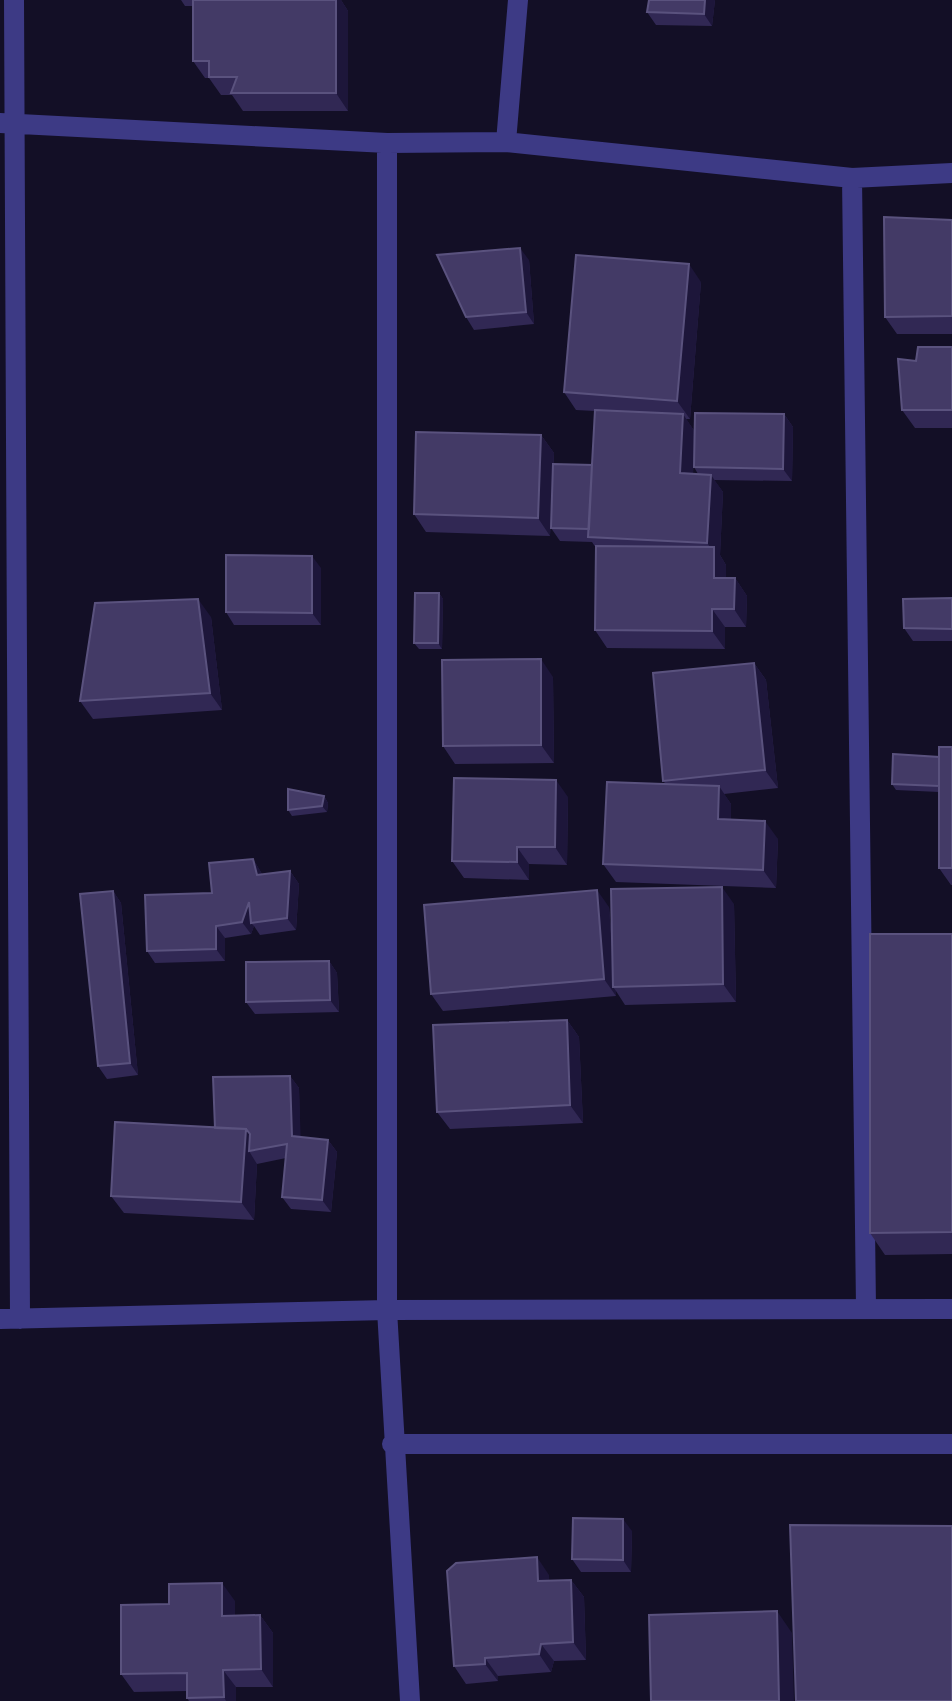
<svg xmlns="http://www.w3.org/2000/svg" width="952" height="1701" viewBox="0 0 952 1701" font-family="Manrope,sans-serif">
	<rect width="100%" height="100%" fill="#130f26"/>
	<g fill="none" stroke-linecap="round" stroke-linejoin="round">
		<path stroke="#3d3a85" stroke-width="20" d="M14 0 20 1319
			M0 123 387 143 506 142 852 178 952 173
			M506 142 518 0
			M387 143V1310L410 1701
			M852 178 866 1308
			M0 1319 387 1310 952 1309
			M392 1444H952"/>
	</g>
	<path fill="#312854" fill-rule="evenodd" d="M181 0H341L348 11V111H243L232 95H221L209 78H205L193 61V6H185Z
		M715 0 712 26 656 25 647 12Z
		M952 220V334H897L885 317Z
		M529 260 534 324 474 330 466 317Z
		M701 282 690 419H686L695 432 784 414 793 427 792 481 714 480 723 492 720 555 726 565V578H735L747 596 746 627H725V649L607 648 595 630 596 548 592 542 560 541 551 528 592 465 595 411 576 410 564 392ZM694 450V467L698 474H693Z
		M952 347V428H915L902 410 916 361Z
		M541 435 554 453 550 536 426 532 414 514Z
		M321 568V625H234L226 612Z
		M439 593 443 599 442 649H419L414 643Z
		M952 598V641H913L904 628Z
		M211 617 222 710 93 719 80 701Z
		M754 663 766 680 778 788 724 794 731 804V820L778 839 776 888 616 882 603 864 666 784 663 781Z
		M553 677 554 763 455 764 443 746Z
		M952 747V885H951L939 868V792L896 790 892 784 939 757Z
		M324 796 328 803 327 812 292 816 288 810Z
		M568 797 567 865 529 864V880L464 878 452 861Z
		M253 859 262 874 290 871 299 884 296 930 260 935 254 926 251 934 225 938V961L155 963 147 951Z
		M113 891 121 903 138 1075 107 1079 98 1066Z
		M734 904 736 1002 625 1005 616 991V996L443 1011 431 994 609 907 612 943Z
		M952 934V1254L885 1255 870 1233Z
		M329 961 337 973 339 1012 255 1014 246 1002Z
		M567 1020 579 1037 583 1123 450 1129 437 1112Z
		M290 1076 299 1088 300 1137 328 1140 337 1152 331 1212 291 1209 282 1197 286 1158 257 1164 254 1220 124 1213 111 1196Z
		M632 1531 631 1572H581L572 1559Z
		M549 1575V1581L571 1580 584 1597 586 1660 554 1661 551 1672 498 1676V1681L466 1684 454 1666Z
		M235 1601V1616L260 1615 273 1633V1687H236V1701H189L187 1698V1691L134 1692 121 1674 169 1604Z"/>
	<path fill="#1d163a" d="M336 0H341L348 11V111L336 93Z
		M705 0H715L712 26 704 14Z
		M520 248 529 260 534 324 526 312Z
		M689 264 701 282 690 419 677 401Z
		M683 414 695 432 692 491 680 473Z
		M784 414 793 427 792 481 783 469Z
		M541 435 554 453 550 536 538 518Z
		M711 475 723 492 720 555 726 565V596L714 578V552L707 543Z
		M312 556 321 568V625L312 613Z
		M735 578 747 596 746 627 734 609Z
		M439 593 443 599 442 649 438 643Z
		M198 599 211 617 222 710 210 693Z
		M712 609 725 627V649L712 631Z
		M541 659 553 677 554 763 541 745Z
		M754 663 766 680 778 788 765 770Z
		M556 780 568 797 567 865 555 847Z
		M719 786 731 804V837L718 819Z
		M324 796 328 803 327 812 322 806Z
		M765 821 778 839 776 888 763 870Z
		M517 847 529 864V880L517 862Z
		M253 859 261 872 266 888 257 875Z
		M290 871 299 884 296 930 287 918Z
		M722 887 734 904 736 1002 723 984Z
		M597 890 609 907 615 987H613L616 991V996L604 979Z
		M113 891 121 903 138 1075 130 1063Z
		M249 902 251 923 254 926 251 934 242 922Z
		M216 926 225 938V961L216 949Z
		M329 961 337 973 339 1012 330 1000Z
		M567 1020 579 1037 583 1123 570 1105Z
		M290 1076 299 1088 301 1148 292 1136Z
		M246 1129 258 1147 249 1151 257 1164 254 1220 241 1202Z
		M328 1140 337 1152 331 1212 322 1200Z
		M623 1519 632 1531 631 1572 623 1560Z
		M537 1557 549 1575 550 1599 538 1581Z
		M571 1580 584 1597 586 1660 573 1642Z
		M222 1583 235 1601V1634L222 1616Z
		M777 1611 792 1633 794 1701H779Z
		M260 1615 273 1633V1687L261 1669Z
		M541 1644 554 1661 551 1672 539 1654Z
		M485 1658 498 1676V1681L485 1664Z
		M223 1670 236 1687V1701H226L224 1697Z"/>
	<path fill="#433a66" stroke="#5a527e" stroke-width="2" d="M193 0H336V93H231L237 77H209V61H193Z
		M649 0H705L704 14 647 12Z
		M884 217 952 220V316L885 317Z
		M520 248 526 312 466 317 437 255Z
		M576 255 689 264 677 401 564 392Z
		M918 347H952V410H902L898 359 916 361Z
		M595 410 683 414 680 473 711 475 707 543 588 537Z
		M695 413 784 414 783 469 694 467Z
		M416 432 541 435 538 518 414 514Z
		M553 464 592 465 589 529 551 528Z
		M596 546 714 547V578H735L734 609H712V631L595 630Z
		M226 555 312 556V613L226 612Z
		M415 593H439L438 643H414Z
		M952 598V629L904 628 903 599Z
		M198 599 210 693 80 701 95 603Z
		M541 659V745L443 746 442 660Z
		M754 663 765 770 663 781 653 673Z
		M939 747H952V868H939Z
		M893 754 939 757V786L892 784Z
		M454 778 556 780 555 847H517V862L452 861Z
		M607 782 719 786 718 819 765 821 763 870 603 864Z
		M288 789 324 796 322 806 288 810Z
		M253 859 257 875 290 871 287 918 251 923 249 902 242 922 216 926V949L147 951 145 895 212 893 209 863Z
		M722 887 723 984 613 987 611 889Z
		M597 890 604 979 431 994 424 905Z
		M113 891 130 1063 98 1066 80 894Z
		M870 934H952V1232L870 1233Z
		M329 961 330 1000 246 1002V962Z
		M567 1020 570 1105 437 1112 433 1025Z
		M290 1076 292 1136 328 1140 322 1200 282 1197 287 1144 249 1151 250 1134 246 1129 215 1128 213 1077Z
		M115 1122 246 1129 241 1202 111 1196Z
		M573 1518 623 1519V1560L572 1559Z
		M790 1525 952 1526V1701H796Z
		M537 1557 538 1581 571 1580 573 1642 541 1644 539 1654 485 1658V1664L454 1666 447 1571 456 1563Z
		M222 1583V1616L260 1615 261 1669 223 1670 224 1697 187 1698V1673L121 1674V1605L169 1604V1584Z
		M777 1611 779 1701H651L649 1615Z"/>
</svg>
